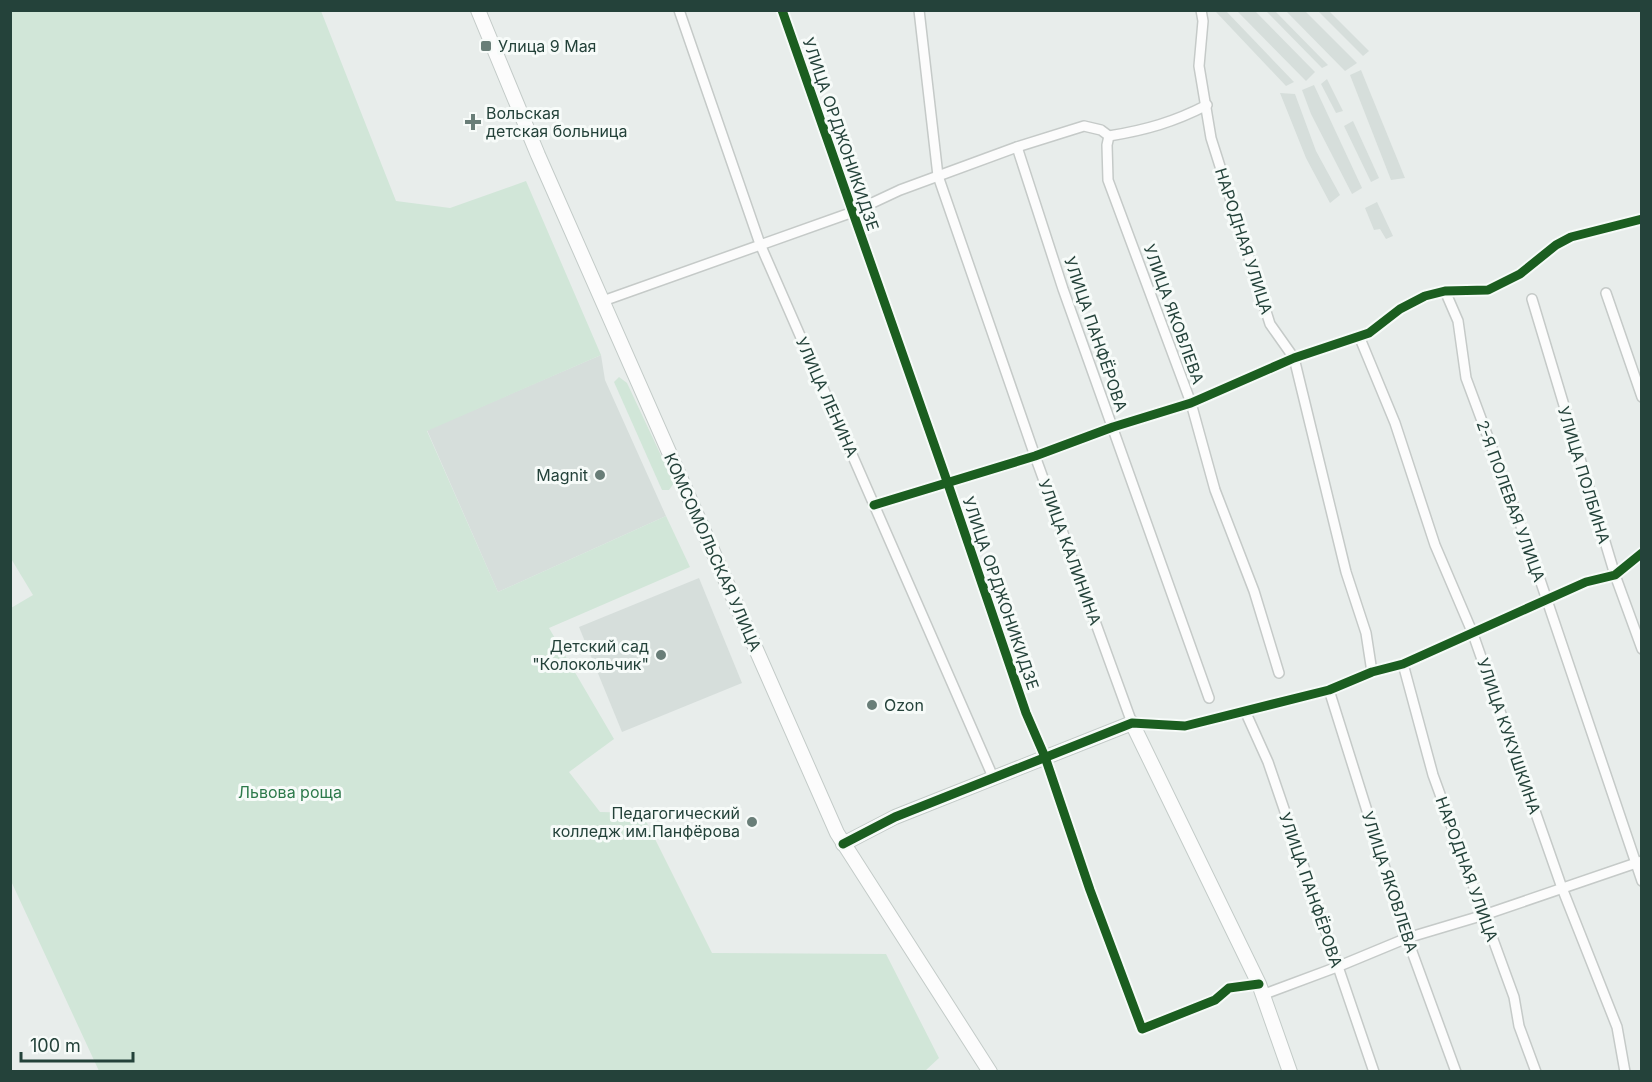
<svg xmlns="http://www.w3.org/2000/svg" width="1652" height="1082" viewBox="0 0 1652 1082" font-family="Inter,sans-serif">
<rect width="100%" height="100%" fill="#e8edeb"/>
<g fill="#d6dedb">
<path d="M 1218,10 L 1226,11 L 1294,82 L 1286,86 L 1216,12 Z"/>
<path d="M 1237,11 L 1255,11 L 1315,72 L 1306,81 Z"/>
<path d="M 1266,11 L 1275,11 L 1328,65 L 1322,68 Z"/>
<path d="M 1286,11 L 1305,11 L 1357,63 L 1345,71 Z"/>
<path d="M 1318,11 L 1329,11 L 1369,51 L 1363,56 Z"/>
<path d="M 1361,70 L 1405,178 L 1391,180 L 1350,75 Z"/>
<path d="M 1327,79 L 1343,111 L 1336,113 L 1321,84 Z"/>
<path d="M 1314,85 L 1362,188 L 1352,194 L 1311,114 L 1302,90 Z"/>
<path d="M 1280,93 L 1295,94 L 1316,151 L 1340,195 L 1330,203 L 1306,158 Z"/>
<path d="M 1353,121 L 1379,178 L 1371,182 L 1344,126 Z"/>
<path d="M 1377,202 L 1393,236 L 1386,239 L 1380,229 L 1374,230 L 1365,208 Z"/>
<path d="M 601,355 L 605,380 L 666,516 L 498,592 L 427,430 Z"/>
<path d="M 699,578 L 742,683 L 622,732 L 579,627 Z"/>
</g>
<g fill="#d1e6d8">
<path d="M 11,10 L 321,11 L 396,201 L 450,208 L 526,181 L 601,355 L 427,431 L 498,592 L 666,516 L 690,567 L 549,628 L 614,739 L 569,772 L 600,812 L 642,813 L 712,953 L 886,954 L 939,1058 L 925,1071 L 99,1071 L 11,881 L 11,608 L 33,595 L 10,557 Z"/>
<path d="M 619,377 L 627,383 L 674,483 L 669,490 L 662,490 L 614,382 Z"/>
</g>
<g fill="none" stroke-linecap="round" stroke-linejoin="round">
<g stroke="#c5cac8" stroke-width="12">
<g id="street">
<path d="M 679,10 L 760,244 L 993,777"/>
<path d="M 782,10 L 948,484 L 1026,713 L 1045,757 L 1090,890 L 1142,1029 L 1215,1000 L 1229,988 L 1259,984"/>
<path d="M 919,10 L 938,176 L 1035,456 L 1132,723 L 1185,726 L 1329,690 L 1372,672 L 1403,664 L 1586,582 L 1615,575 L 1642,553"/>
<path d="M 1201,10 L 1203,21 L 1199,66 L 1211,138 L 1270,324 L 1294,358 L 1346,572 L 1366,633 L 1372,672"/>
<path d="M 1109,136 L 1107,145 L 1108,180 L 1191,403 L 1215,490 L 1254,591 L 1279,673"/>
<path d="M 1017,147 L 1063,289 L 1209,698"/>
<path d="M 1445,291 L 1458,321 L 1466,378 L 1531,553 L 1642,881"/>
<path d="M 1606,293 L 1642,397"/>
<path d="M 1532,299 L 1615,575 L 1642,649"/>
<path d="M 603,301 L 853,212 L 900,190 L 1017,147 L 1084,126 L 1101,130 L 1109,136 C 1146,130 1174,122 1207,105"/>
<path d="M 1359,336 L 1395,423 L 1435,545 L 1473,634 L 1562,888 L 1617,1027 L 1625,1072"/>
<path d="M 874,505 L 1035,456 L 1113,427 L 1191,403 L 1294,358 L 1369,333 L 1400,309 L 1425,296 L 1445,291 L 1488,290 L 1520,274 L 1556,245 L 1571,237 L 1642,219"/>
<path d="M 1403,664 L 1433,775 L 1514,997 L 1519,1026 L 1536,1072"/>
<path d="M 1329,690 L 1407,938 L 1456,1072"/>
<path d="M 1245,711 L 1268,762 L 1374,1072"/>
<path d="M 1262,995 L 1337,967 L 1407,938 L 1484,915 L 1642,861"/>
</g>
</g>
<g stroke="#c3cbc8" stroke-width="16">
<g id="secondary">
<path d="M 478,10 L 538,155 L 837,833 L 990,1072"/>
<path d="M 843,844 L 895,817 L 1132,723 L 1259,984 L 1290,1072"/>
</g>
</g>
<use href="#street" stroke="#fcfcfc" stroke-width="9"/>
<use href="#secondary" stroke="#fcfcfc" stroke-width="14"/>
<g stroke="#f7fbf9" stroke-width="13">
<g id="cycleway">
<path d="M 782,10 L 948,484 L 1026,713 L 1045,757 L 1090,890 L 1142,1029 L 1215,1000 L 1229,988 L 1259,984"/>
<path d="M 874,505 L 1035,456 L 1113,427 L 1191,403 L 1294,358 L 1369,333 L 1400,309 L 1425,296 L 1445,291 L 1488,290 L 1520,274 L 1556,245 L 1571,237 L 1642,219"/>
<path d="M 843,844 L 895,817 L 1132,723 L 1185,726 L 1329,690 L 1372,672 L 1403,664 L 1586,582 L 1615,575 L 1642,553"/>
</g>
</g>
<use href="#cycleway" stroke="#1b5e20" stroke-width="9"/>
</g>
<g fill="#697e78" stroke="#f7fbf9" stroke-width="2">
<rect x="480" y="40" width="12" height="12" rx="3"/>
<path d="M470 113h6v6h6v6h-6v6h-6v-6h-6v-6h6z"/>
<circle cx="600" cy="475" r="6"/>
<circle cx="661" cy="655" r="6"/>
<circle cx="872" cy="705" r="6"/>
<circle cx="752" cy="822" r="6"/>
</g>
<g text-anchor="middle" stroke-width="6" stroke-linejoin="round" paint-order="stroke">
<g font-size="16" fill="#24423a" stroke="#f7fbf9" text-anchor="start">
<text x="498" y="52">Улица 9 Мая</text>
<text x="486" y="119">Вольская<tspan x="486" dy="18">детская больница</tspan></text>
<text x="588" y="481" text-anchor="end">Magnit</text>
<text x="649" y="652" text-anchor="end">Детский сад<tspan x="649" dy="18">"Колокольчик"</tspan></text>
<text x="884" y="711">Ozon</text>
<text x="740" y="819" text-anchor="end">Педагогический<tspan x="740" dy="18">колледж им.Панфёрова</tspan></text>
</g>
<g font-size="16" fill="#24423a" stroke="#f7fbf9">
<text transform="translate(841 134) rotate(71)" y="6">УЛИЦА ОРДЖОНИКИДЗЕ</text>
<text transform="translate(1244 241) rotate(72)" y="6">НАРОДНАЯ УЛИЦА</text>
<text transform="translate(1174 314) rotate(70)" y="6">УЛИЦА ЯКОВЛЕВА</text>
<text transform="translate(1096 334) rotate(71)" y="6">УЛИЦА ПАНФЁРОВА</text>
<text transform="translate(827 397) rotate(66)" y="6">УЛИЦА ЛЕНИНА</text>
<text transform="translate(1584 475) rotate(73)" y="6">УЛИЦА ПОЛБИНА</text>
<text transform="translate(1511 501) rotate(70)" y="6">2-Я ПОЛЕВАЯ УЛИЦА</text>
<text transform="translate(713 552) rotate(66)" y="6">КОМСОМОЛЬСКАЯ УЛИЦА</text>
<text transform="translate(1070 552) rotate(70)" y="6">УЛИЦА КАЛИНИНА</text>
<text transform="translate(1001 593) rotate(71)" y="6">УЛИЦА ОРДЖОНИКИДЗЕ</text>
<text transform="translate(1509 736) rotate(71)" y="6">УЛИЦА КУКУШКИНА</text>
<text transform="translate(1467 869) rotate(70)" y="6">НАРОДНАЯ УЛИЦА</text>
<text transform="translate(1390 882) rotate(72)" y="6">УЛИЦА ЯКОВЛЕВА</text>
<text transform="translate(1311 890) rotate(71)" y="6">УЛИЦА ПАНФЁРОВА</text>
</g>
<g font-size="16" fill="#2d7a4b" stroke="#f7fbf9">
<text x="290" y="798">Львова роща</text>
</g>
</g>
<rect width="1652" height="1082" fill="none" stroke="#24423a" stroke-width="24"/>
<path d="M21 1052v9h112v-9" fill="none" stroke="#24423a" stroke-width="3"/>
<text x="30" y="1052" font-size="18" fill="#24423a" stroke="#f7fbf9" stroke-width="4.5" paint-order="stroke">100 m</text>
</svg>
